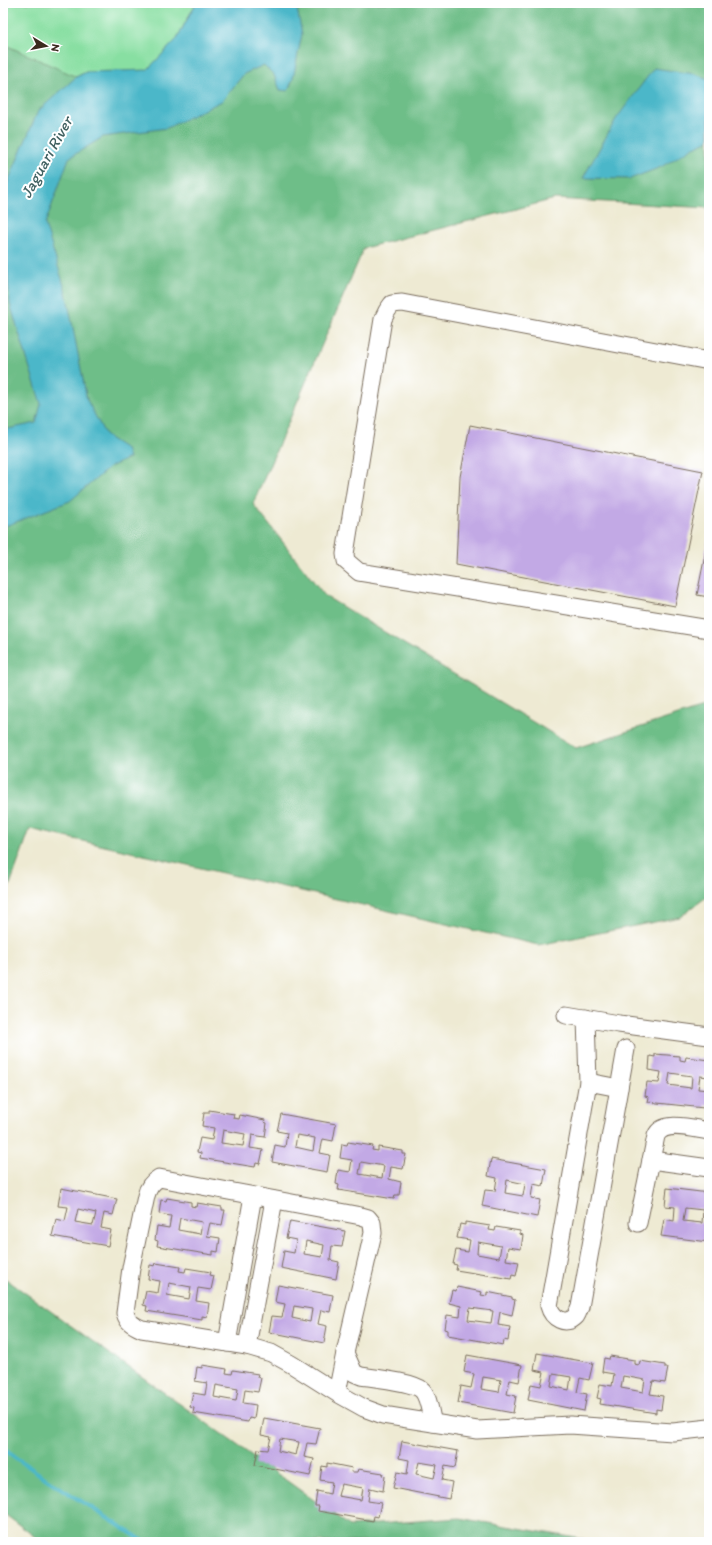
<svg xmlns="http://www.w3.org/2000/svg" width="712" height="1545" viewBox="0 0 712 1545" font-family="Itim,sans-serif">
<rect width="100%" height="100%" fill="#fff"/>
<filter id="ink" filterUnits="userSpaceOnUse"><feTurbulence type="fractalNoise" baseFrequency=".025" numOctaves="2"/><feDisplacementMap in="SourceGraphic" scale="8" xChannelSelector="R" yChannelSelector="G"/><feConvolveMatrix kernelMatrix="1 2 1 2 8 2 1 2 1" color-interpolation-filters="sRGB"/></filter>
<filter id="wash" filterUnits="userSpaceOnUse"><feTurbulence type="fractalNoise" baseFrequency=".012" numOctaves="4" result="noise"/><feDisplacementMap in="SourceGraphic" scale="16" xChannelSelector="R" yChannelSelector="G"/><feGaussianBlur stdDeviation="0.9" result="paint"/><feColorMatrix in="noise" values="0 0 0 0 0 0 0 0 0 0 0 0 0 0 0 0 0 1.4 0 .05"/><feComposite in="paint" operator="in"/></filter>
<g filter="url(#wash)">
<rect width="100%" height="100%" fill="#eeead3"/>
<path fill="#88dfa2" stroke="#628460" d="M 3,3 L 196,3 L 176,40 L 147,71 L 86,72 L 76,77 L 3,44 Z"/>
<g fill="#6ebe88" stroke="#547453">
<path d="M 240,3 L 709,3 L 709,208 L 555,199 L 364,248 L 253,504 L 325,596 L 576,748 L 709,705 L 709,895 L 680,917 L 538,945 L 30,829 L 3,904 L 3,44 L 88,82 L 145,87 Z"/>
<path d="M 3,1277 L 350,1526 L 459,1518 L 600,1542 L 42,1542 L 3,1513 Z"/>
</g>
<g fill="#4cb7c9" stroke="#447074">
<path d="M 196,3 L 296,3 L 302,34 L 293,79 L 288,91 L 280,90 L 274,75 L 264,65 L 244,74 L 222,101 L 167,128 L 103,137 L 69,158 L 45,224 L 66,292 L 87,400 L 106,436 L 126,449 L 129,458 L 110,467 L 70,501 L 3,527 L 3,430 L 36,423 L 41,404 L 10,304 L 3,212 L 3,193 L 38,111 L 76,77 L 86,72 L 147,70 L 176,40 Z"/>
<path d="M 654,68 L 695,74 L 709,79 L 709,140 L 694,147 L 661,167 L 630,179 L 583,178 L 616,119 Z"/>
</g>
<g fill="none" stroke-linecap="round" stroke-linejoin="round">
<path stroke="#4cb7c9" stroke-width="4" d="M 3,1449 L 48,1480 L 145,1542"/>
</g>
<g id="blocks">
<g fill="#c2a9e5" fill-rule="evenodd">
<path d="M 470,425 L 703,471 L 675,606 L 456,564 L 460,477 Z"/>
<path d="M 708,540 L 709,540 L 709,597 L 697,595 Z"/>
<path d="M 655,1054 L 680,1056 L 680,1060 L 685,1061 L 686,1057 L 709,1060 L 709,1077 L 700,1076 L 698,1089 L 709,1090 L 709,1105 L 705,1104 L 704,1108 L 648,1102 L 649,1097 L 645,1096 L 647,1082 L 659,1083 L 661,1072 L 649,1070 L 650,1056 L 655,1057 ZM 670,1073 L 692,1076 L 691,1088 L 668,1085 Z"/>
<path d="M 209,1110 L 234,1114 L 233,1118 L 239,1119 L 240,1115 L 265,1120 L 264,1122 L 267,1123 L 265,1137 L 252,1135 L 250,1148 L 263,1150 L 260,1164 L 256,1163 L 255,1167 L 200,1158 L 201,1153 L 197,1152 L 200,1138 L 212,1140 L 214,1128 L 202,1126 L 204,1113 L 209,1113 ZM 223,1130 L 245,1134 L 243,1146 L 221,1143 Z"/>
<path d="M 281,1114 L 336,1124 L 333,1141 L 323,1139 L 320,1153 L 330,1155 L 327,1172 L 272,1162 L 275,1145 L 285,1147 L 287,1133 L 277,1131 ZM 297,1135 L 315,1138 L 313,1151 L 295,1147 Z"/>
<path d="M 348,1142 L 373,1146 L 372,1150 L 378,1151 L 378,1147 L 403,1151 L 403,1154 L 406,1154 L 403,1169 L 391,1167 L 389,1179 L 401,1182 L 399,1195 L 395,1195 L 394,1199 L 338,1190 L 339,1185 L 336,1184 L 338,1170 L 350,1172 L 352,1160 L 340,1158 L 342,1144 L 347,1145 ZM 361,1162 L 384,1166 L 382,1178 L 359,1174 Z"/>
<path d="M 491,1159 L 546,1169 L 543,1186 L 533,1184 L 531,1198 L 540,1200 L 537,1217 L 482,1206 L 485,1190 L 495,1191 L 497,1178 L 488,1176 ZM 507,1180 L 525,1184 L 523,1196 L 505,1193 Z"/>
<path d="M 61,1188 L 117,1199 L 113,1215 L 104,1213 L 101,1228 L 111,1230 L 108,1246 L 52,1236 L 56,1219 L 65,1221 L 68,1207 L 58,1206 ZM 78,1209 L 96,1213 L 93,1225 L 75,1222 Z"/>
<path d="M 667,1188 L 709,1193 L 709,1242 L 661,1236 L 664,1219 L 674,1221 L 675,1207 L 665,1206 ZM 685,1208 L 703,1210 L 702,1223 L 683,1221 Z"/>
<path d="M 167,1198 L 191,1202 L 191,1206 L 196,1207 L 197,1203 L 222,1207 L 222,1210 L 225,1210 L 222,1225 L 210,1223 L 207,1236 L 220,1238 L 218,1252 L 213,1251 L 213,1255 L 157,1246 L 158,1241 L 155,1240 L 157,1226 L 169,1228 L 171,1216 L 159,1214 L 161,1200 L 166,1201 ZM 180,1218 L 202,1222 L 200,1234 L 178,1230 Z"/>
<path d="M 290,1221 L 345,1231 L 342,1247 L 332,1246 L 330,1260 L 339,1262 L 336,1279 L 281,1268 L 284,1251 L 294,1253 L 296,1240 L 286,1238 ZM 306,1241 L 324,1245 L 322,1257 L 304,1254 Z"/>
<path d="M 465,1222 L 490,1226 L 489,1230 L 495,1231 L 496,1227 L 520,1231 L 520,1234 L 523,1235 L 521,1249 L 508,1247 L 506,1260 L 519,1262 L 516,1276 L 512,1275 L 511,1279 L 456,1270 L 457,1265 L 453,1264 L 456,1250 L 468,1252 L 470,1240 L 457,1238 L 460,1224 L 465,1225 ZM 478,1242 L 501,1246 L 499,1258 L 477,1254 Z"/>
<path d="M 156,1263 L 180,1267 L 179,1271 L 185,1272 L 186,1268 L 211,1272 L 210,1275 L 214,1276 L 211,1290 L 198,1288 L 196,1301 L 209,1303 L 207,1317 L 202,1316 L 202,1320 L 146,1311 L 147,1306 L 143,1305 L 146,1291 L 158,1293 L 160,1281 L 148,1279 L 150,1265 L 155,1266 ZM 169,1283 L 191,1287 L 189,1299 L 167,1295 Z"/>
<path d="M 278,1285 L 333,1295 L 330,1312 L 321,1310 L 318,1324 L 327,1326 L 324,1343 L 269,1332 L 272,1316 L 282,1317 L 285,1304 L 275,1302 ZM 294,1306 L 312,1309 L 310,1322 L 292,1318 Z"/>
<path d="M 457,1287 L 482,1292 L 481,1295 L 487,1296 L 487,1292 L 512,1297 L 512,1299 L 515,1300 L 512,1315 L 500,1312 L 498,1325 L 510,1327 L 508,1341 L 504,1340 L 503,1345 L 448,1335 L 448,1330 L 445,1329 L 447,1315 L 460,1317 L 461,1306 L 449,1303 L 452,1290 L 456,1291 ZM 470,1308 L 493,1311 L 491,1323 L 468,1320 Z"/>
<path d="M 537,1353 L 593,1363 L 589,1380 L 580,1378 L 577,1392 L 587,1394 L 584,1411 L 528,1400 L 531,1384 L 541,1386 L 544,1372 L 534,1370 ZM 553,1374 L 571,1377 L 569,1390 L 551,1386 Z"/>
<path d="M 467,1355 L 522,1365 L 519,1382 L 510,1380 L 507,1394 L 516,1396 L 513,1413 L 458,1403 L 461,1386 L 471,1388 L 474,1374 L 464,1372 ZM 483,1377 L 501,1380 L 499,1392 L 481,1389 Z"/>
<path d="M 610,1356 L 634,1360 L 634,1364 L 639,1365 L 640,1361 L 665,1365 L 665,1368 L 668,1368 L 665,1383 L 653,1381 L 650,1394 L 663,1396 L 661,1410 L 656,1409 L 656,1413 L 600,1404 L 601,1399 L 597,1398 L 600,1384 L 612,1386 L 614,1374 L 602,1372 L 604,1358 L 609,1359 ZM 623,1376 L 645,1380 L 643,1392 L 621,1388 Z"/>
<path d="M 202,1365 L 227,1369 L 226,1373 L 232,1374 L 233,1370 L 258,1374 L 257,1377 L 261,1378 L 258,1392 L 245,1390 L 243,1403 L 256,1405 L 254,1419 L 249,1418 L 248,1422 L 193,1413 L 194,1408 L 190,1407 L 193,1393 L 205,1395 L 207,1383 L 195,1381 L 197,1367 L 202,1368 ZM 216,1385 L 238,1389 L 236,1401 L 214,1397 Z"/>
<path d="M 264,1418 L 320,1428 L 316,1444 L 307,1443 L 304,1457 L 314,1459 L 310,1476 L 255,1465 L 258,1449 L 268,1450 L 271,1437 L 261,1435 ZM 280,1439 L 299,1442 L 296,1455 L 278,1451 Z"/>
<path d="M 402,1441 L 458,1451 L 455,1468 L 445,1466 L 442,1480 L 452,1482 L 449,1499 L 393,1488 L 397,1472 L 407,1474 L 409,1460 L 399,1458 ZM 419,1462 L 437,1465 L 434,1478 L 416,1474 Z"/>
<path d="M 327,1463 L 352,1468 L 351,1472 L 357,1472 L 358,1469 L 383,1473 L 382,1475 L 385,1476 L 383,1491 L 370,1488 L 368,1501 L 381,1503 L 378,1517 L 374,1516 L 373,1521 L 318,1511 L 319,1506 L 315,1506 L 317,1491 L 330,1494 L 332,1482 L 320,1480 L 322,1466 L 327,1467 ZM 341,1484 L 363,1488 L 361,1500 L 338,1496 Z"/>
</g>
</g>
</g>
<g filter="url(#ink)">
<use href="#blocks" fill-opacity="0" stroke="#7a6d5d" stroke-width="1"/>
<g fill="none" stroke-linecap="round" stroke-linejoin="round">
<g stroke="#7a6d5d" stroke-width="19">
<g id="minor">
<path d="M 709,361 L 402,303 L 392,304 L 387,311 L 383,319 L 345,554 L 346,561 L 359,572 L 709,629"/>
<path d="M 566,1015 L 619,1024 L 709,1036"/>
<path d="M 586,1018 L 588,1082 L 549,1306 C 552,1318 566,1327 576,1316 C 578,1313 579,1309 580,1307 L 626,1049"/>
<path d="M 588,1082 L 619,1088"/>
<path d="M 651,1160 L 709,1168"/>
<path d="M 638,1223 L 656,1136 C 663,1119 694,1129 709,1131"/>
<path d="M 227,1343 L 253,1196"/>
<path d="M 247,1346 L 274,1200"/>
<path d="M 345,1353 L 354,1373 L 361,1376 C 374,1378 413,1382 422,1390 C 429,1397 430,1413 433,1423"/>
<path d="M 337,1393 L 345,1353 L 373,1233 L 372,1223 L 368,1218 L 361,1216 L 159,1178 C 152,1182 148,1187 146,1196 L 131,1268 L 125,1313 C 128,1323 133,1325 142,1329 L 247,1346 L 271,1353 L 291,1364 L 337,1393 L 364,1408 L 383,1415 L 477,1430 L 570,1425 L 673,1432 L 709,1428"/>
</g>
</g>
<use href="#minor" stroke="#fff" stroke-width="17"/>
</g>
</g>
<g text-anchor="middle" stroke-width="4" stroke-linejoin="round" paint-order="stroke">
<g font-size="16" font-style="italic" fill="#426262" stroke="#fff">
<text transform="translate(46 157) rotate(-61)" y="6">Jaguari River</text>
</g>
</g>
<rect width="712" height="1545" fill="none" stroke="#fff" stroke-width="16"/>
<g transform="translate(46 46) rotate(100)" stroke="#ffffff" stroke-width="3" paint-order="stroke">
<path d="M0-3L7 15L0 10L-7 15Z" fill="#3b2a1e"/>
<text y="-6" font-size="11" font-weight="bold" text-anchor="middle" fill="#3b2a1e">N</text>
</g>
</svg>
